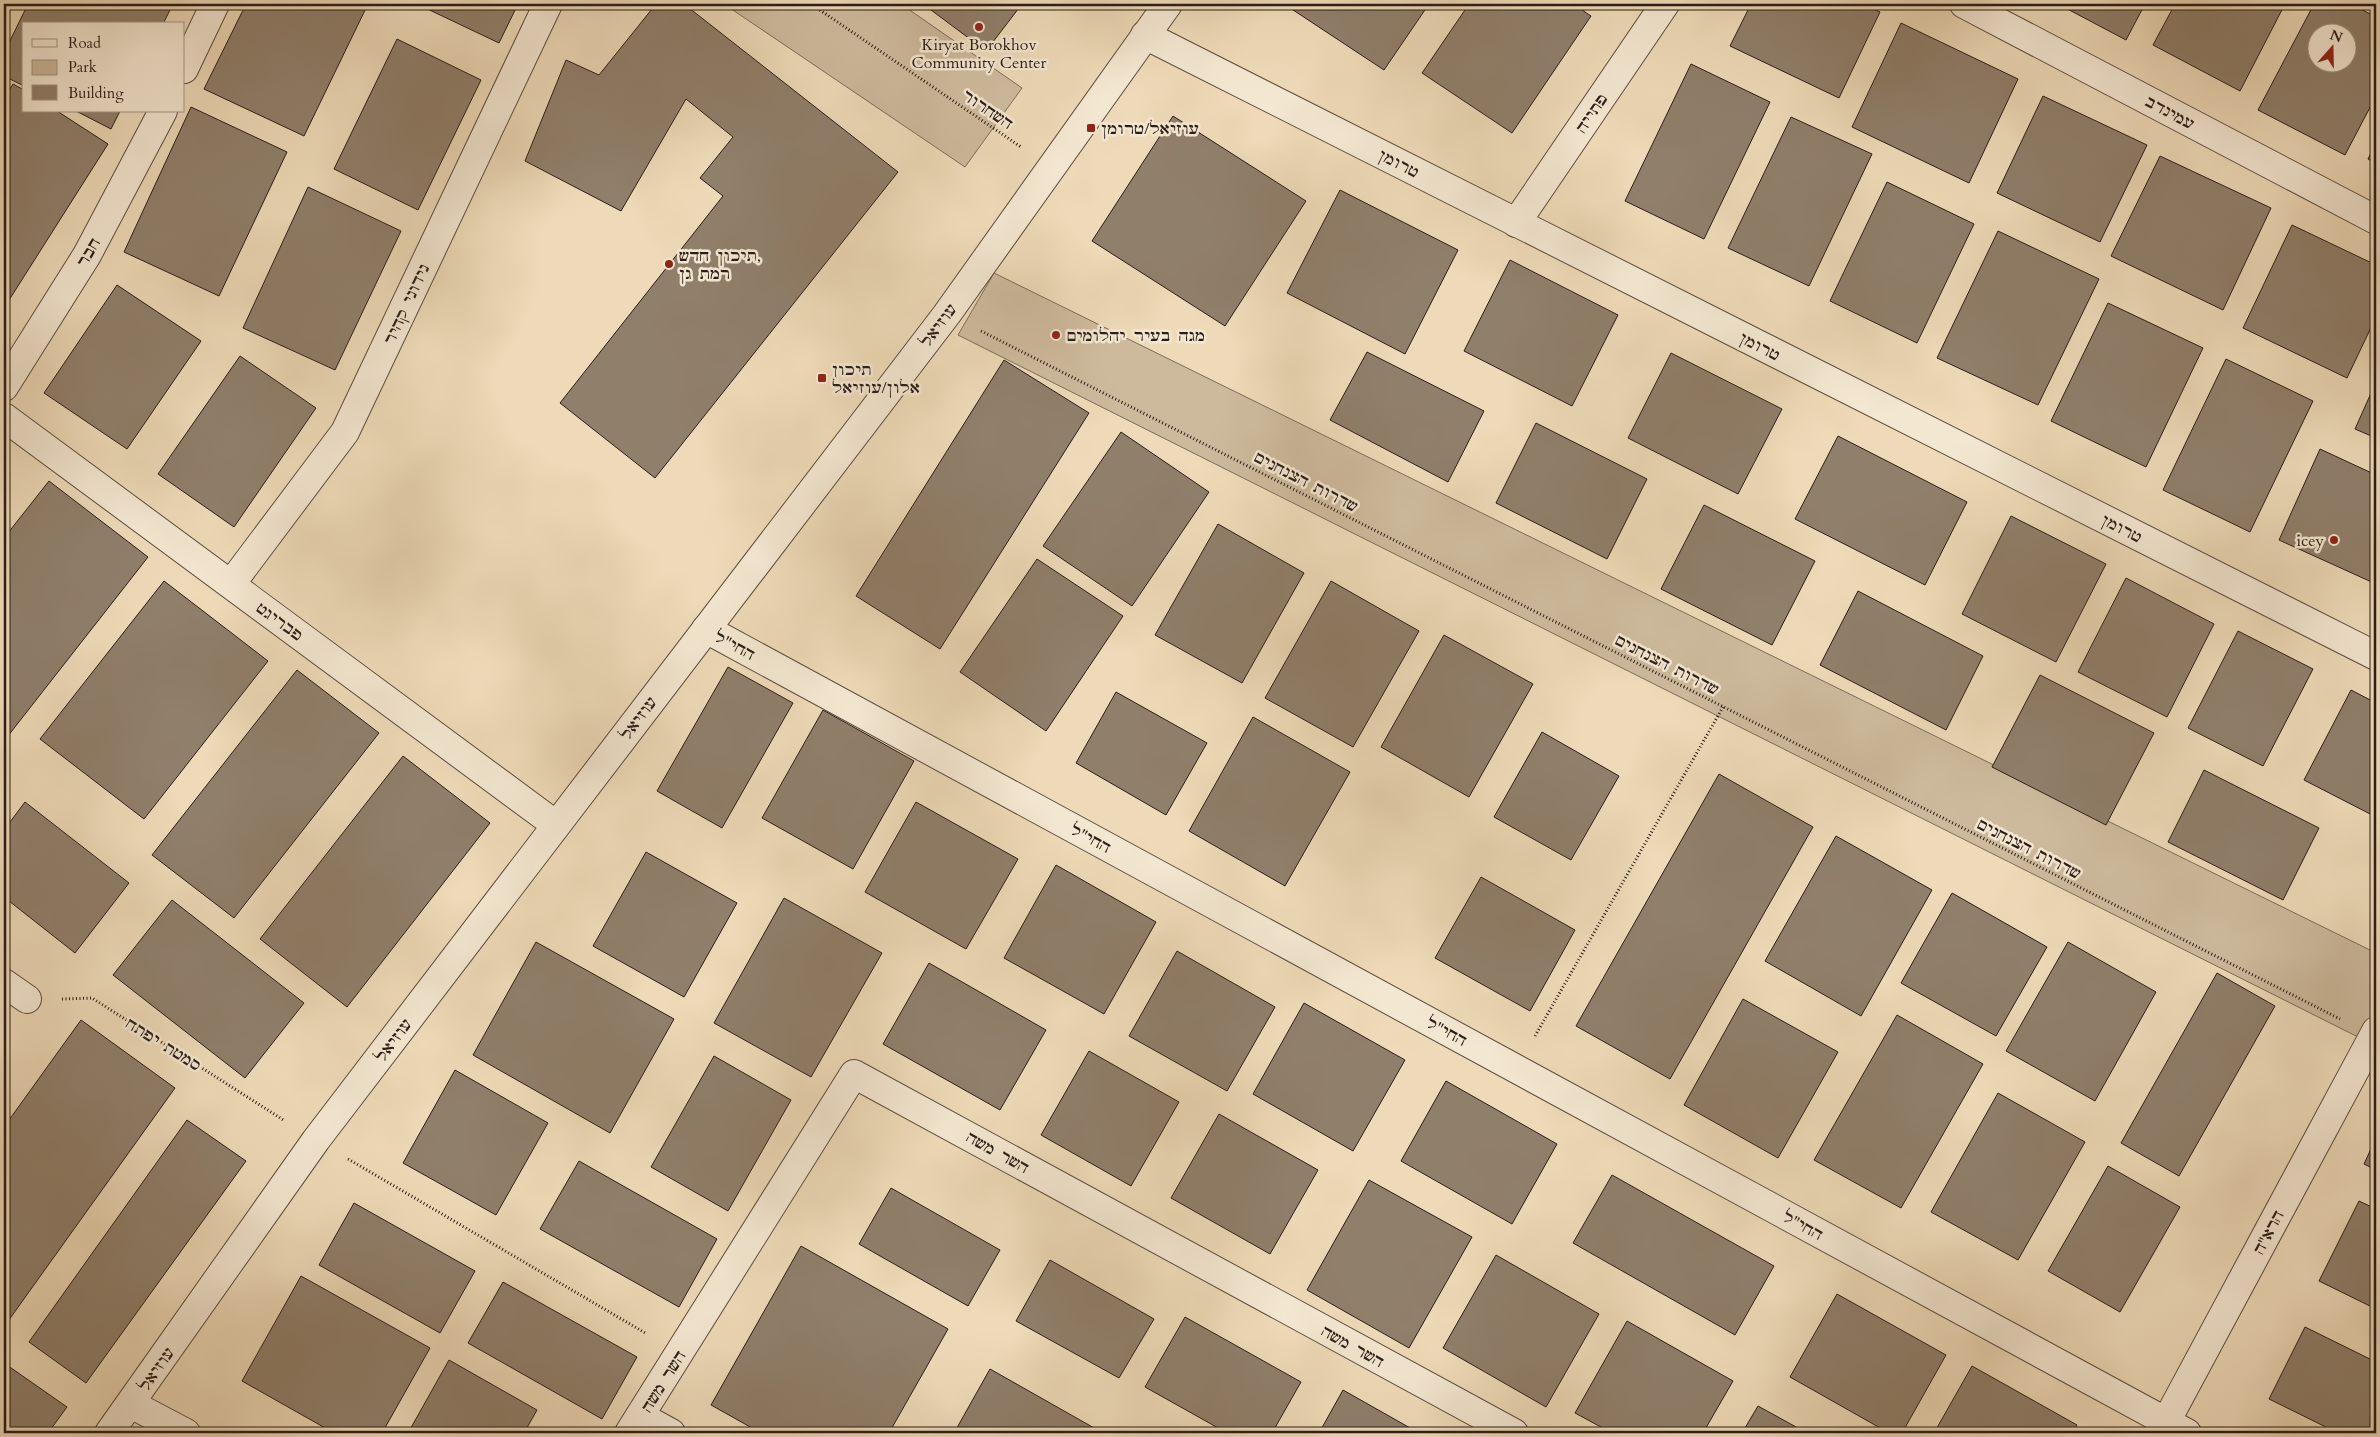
<svg xmlns="http://www.w3.org/2000/svg" width="2380" height="1437" viewBox="0 0 2380 1437" font-family="Cardo,'Frank Ruhl Libre',serif">
<rect width="100%" height="100%" fill="#eedab8"/>
<filter id="stains"><feTurbulence type="fractalNoise" baseFrequency=".004" numOctaves="4"/><feColorMatrix values="0 0 0 0 .2 0 0 0 0 .09 0 0 0 0 .02 0 0 0 .5 -.17"/></filter>
<radialGradient id="worn" r=".72"><stop offset=".6" stop-color="#630" stop-opacity="0"/><stop offset="1" stop-color="#630" stop-opacity=".3"/></radialGradient>
<g fill="#cdba9d" stroke="#7c6c5a">
<path d="M 724,4 L 901,4 L 1022,88 L 965,167 Z"/>
<path d="M 994,273 L 2376,953 L 2376,1046 L 958,335 Z"/>
</g>
<g fill="#907f6b" stroke="#2b1d17" fill-rule="evenodd">
<path d="M 28,4 L 173,4 L 163,24 L 24,24 L 24,86 L 4,76 L 4,53 Z"/>
<path d="M 246,4 L 368,4 L 304,136 L 204,89 Z"/>
<path d="M 417,4 L 518,4 L 499,43 Z"/>
<path d="M 656,4 L 684,4 L 898,172 L 655,478 L 560,403 L 723,196 L 700,178 L 733,137 L 686,99 L 621,211 L 525,161 L 566,60 L 599,75 Z"/>
<path d="M 923,4 L 1022,4 L 986,51 Z"/>
<path d="M 1284,4 L 1429,4 L 1384,70 Z"/>
<path d="M 1469,4 L 1573,4 L 1591,16 L 1512,133 L 1422,73 Z"/>
<path d="M 1751,4 L 1863,4 L 1880,12 L 1839,98 L 1730,46 Z"/>
<path d="M 2058,4 L 2145,4 L 2126,40 Z"/>
<path d="M 2175,4 L 2285,4 L 2240,91 L 2153,45 Z"/>
<path d="M 2314,4 L 2351,4 L 2376,17 L 2376,96 L 2345,155 L 2258,110 ZM 2318,32 L 2348,32 L 2348,62 L 2318,62 Z"/>
<path d="M 1901,23 L 2018,79 L 1969,183 L 1852,127 Z"/>
<path d="M 397,39 L 481,80 L 418,210 L 334,169 Z"/>
<path d="M 1691,64 L 1770,102 L 1704,239 L 1625,201 Z"/>
<path d="M 13,84 L 24,90 L 24,111 L 57,111 L 108,144 L 4,308 L 4,98 Z"/>
<path d="M 2043,96 L 2147,145 L 2100,242 L 1997,193 Z"/>
<path d="M 191,107 L 287,152 L 219,296 L 124,252 Z"/>
<path d="M 76,111 L 120,111 L 111,129 Z"/>
<path d="M 1173,116 L 1306,201 L 1225,326 L 1092,241 Z"/>
<path d="M 1791,117 L 1872,154 L 1809,286 L 1728,248 Z"/>
<path d="M 2376,143 L 2376,164 L 2368,159 Z"/>
<path d="M 2160,156 L 2271,208 L 2223,310 L 2111,256 Z"/>
<path d="M 1887,182 L 1974,224 L 1917,343 L 1830,301 Z"/>
<path d="M 308,187 L 401,231 L 335,370 L 243,328 Z"/>
<path d="M 1340,190 L 1458,250 L 1405,354 L 1287,293 Z"/>
<path d="M 2292,225 L 2376,265 L 2376,317 L 2347,378 L 2243,328 Z"/>
<path d="M 1998,231 L 2099,279 L 2038,405 L 1937,358 Z"/>
<path d="M 1510,260 L 1618,315 L 1572,406 L 1464,351 Z"/>
<path d="M 117,285 L 201,341 L 127,449 L 44,393 Z"/>
<path d="M 2108,303 L 2203,348 L 2146,467 L 2051,421 Z"/>
<path d="M 1367,352 L 1484,411 L 1448,482 L 1330,420 Z"/>
<path d="M 1671,353 L 1782,409 L 1738,494 L 1628,438 Z"/>
<path d="M 240,356 L 316,408 L 234,527 L 158,474 Z"/>
<path d="M 2226,359 L 2313,401 L 2250,532 L 2163,490 Z"/>
<path d="M 1004,360 L 1089,413 L 940,649 L 856,596 Z"/>
<path d="M 2376,382 L 2376,438 L 2355,429 Z"/>
<path d="M 1536,423 L 1647,479 L 1607,559 L 1496,503 Z"/>
<path d="M 1121,432 L 1209,492 L 1132,606 L 1043,546 Z"/>
<path d="M 1838,436 L 1967,502 L 1925,585 L 1795,519 Z"/>
<path d="M 2320,449 L 2376,475 L 2376,584 L 2279,540 Z"/>
<path d="M 4,467 L 10,472 L 4,480 Z"/>
<path d="M 49,481 L 148,557 L 4,741 L 4,538 Z"/>
<path d="M 1704,505 L 1815,561 L 1772,645 L 1661,589 Z"/>
<path d="M 2011,516 L 2106,564 L 2056,662 L 1962,614 Z"/>
<path d="M 1218,524 L 1304,573 L 1242,683 L 1155,635 Z"/>
<path d="M 1037,559 L 1123,616 L 1046,731 L 960,672 Z"/>
<path d="M 2126,578 L 2214,624 L 2167,717 L 2078,672 Z"/>
<path d="M 164,581 L 268,661 L 144,819 L 40,739 Z"/>
<path d="M 1331,581 L 1419,631 L 1353,747 L 1265,698 Z"/>
<path d="M 1858,591 L 1983,656 L 1946,730 L 1820,665 Z"/>
<path d="M 2238,631 L 2313,669 L 2263,766 L 2188,728 Z"/>
<path d="M 1444,635 L 1533,684 L 1469,797 L 1381,747 Z"/>
<path d="M 728,667 L 793,703 L 722,828 L 657,791 Z"/>
<path d="M 297,670 L 379,733 L 234,918 L 152,855 Z"/>
<path d="M 2040,675 L 2154,733 L 2106,825 L 1992,767 Z"/>
<path d="M 2351,690 L 2376,703 L 2376,817 L 2304,780 Z"/>
<path d="M 1116,692 L 1207,743 L 1166,815 L 1076,763 Z"/>
<path d="M 823,710 L 914,761 L 853,869 L 762,818 Z"/>
<path d="M 1253,717 L 1350,772 L 1285,886 L 1189,831 Z"/>
<path d="M 1542,732 L 1619,776 L 1571,860 L 1494,817 Z"/>
<path d="M 403,756 L 490,823 L 347,1007 L 260,939 Z"/>
<path d="M 2204,770 L 2319,828 L 2283,900 L 2168,842 Z"/>
<path d="M 1719,774 L 1813,827 L 1670,1079 L 1576,1026 Z"/>
<path d="M 25,802 L 129,883 L 75,953 L 4,897 L 4,830 Z"/>
<path d="M 916,802 L 1018,859 L 966,949 L 865,892 Z"/>
<path d="M 1836,836 L 1932,890 L 1861,1016 L 1765,961 Z"/>
<path d="M 646,852 L 737,903 L 684,997 L 593,946 Z"/>
<path d="M 1056,865 L 1156,922 L 1104,1014 L 1004,958 Z"/>
<path d="M 1481,877 L 1575,930 L 1530,1011 L 1435,958 Z"/>
<path d="M 1952,893 L 2047,947 L 1996,1036 L 1901,983 Z"/>
<path d="M 784,898 L 882,953 L 811,1077 L 714,1023 Z"/>
<path d="M 172,900 L 304,1003 L 245,1078 L 113,975 Z"/>
<path d="M 536,942 L 674,1019 L 610,1133 L 473,1055 Z"/>
<path d="M 2068,942 L 2156,992 L 2095,1101 L 2006,1051 Z"/>
<path d="M 1177,951 L 1275,1007 L 1227,1091 L 1129,1036 Z"/>
<path d="M 929,963 L 1046,1030 L 1000,1110 L 883,1044 Z"/>
<path d="M 2217,973 L 2275,1006 L 2179,1176 L 2121,1143 Z"/>
<path d="M 1743,999 L 1838,1052 L 1778,1158 L 1684,1105 Z"/>
<path d="M 1304,1003 L 1405,1060 L 1353,1151 L 1253,1094 Z"/>
<path d="M 1897,1015 L 1983,1064 L 1901,1208 L 1814,1160 Z"/>
<path d="M 81,1020 L 175,1088 L 6,1324 L 4,1322 L 4,1127 Z"/>
<path d="M 1089,1051 L 1179,1102 L 1131,1186 L 1041,1135 Z"/>
<path d="M 714,1056 L 791,1100 L 728,1211 L 651,1167 Z"/>
<path d="M 455,1070 L 548,1123 L 496,1215 L 403,1163 Z"/>
<path d="M 1446,1081 L 1557,1144 L 1512,1224 L 1401,1161 Z"/>
<path d="M 1998,1093 L 2085,1142 L 2018,1260 L 1931,1212 Z"/>
<path d="M 1219,1114 L 1318,1170 L 1270,1254 L 1171,1198 Z"/>
<path d="M 187,1120 L 246,1161 L 86,1383 L 29,1342 Z"/>
<path d="M 2376,1138 L 2376,1170 L 2364,1164 Z"/>
<path d="M 579,1161 L 717,1239 L 679,1307 L 540,1229 Z"/>
<path d="M 2108,1166 L 2180,1207 L 2120,1312 L 2048,1271 Z"/>
<path d="M 1612,1175 L 1774,1266 L 1735,1335 L 1573,1243 Z"/>
<path d="M 1369,1180 L 1472,1237 L 1409,1348 L 1307,1290 Z"/>
<path d="M 891,1188 L 1000,1250 L 968,1306 L 859,1244 Z"/>
<path d="M 2359,1201 L 2376,1209 L 2376,1309 L 2319,1281 Z"/>
<path d="M 354,1203 L 475,1271 L 440,1333 L 319,1265 Z"/>
<path d="M 801,1246 L 948,1329 L 889,1433 L 761,1433 L 711,1405 Z"/>
<path d="M 1496,1255 L 1599,1314 L 1546,1407 L 1443,1348 Z"/>
<path d="M 1050,1260 L 1154,1319 L 1119,1378 L 1016,1321 Z"/>
<path d="M 301,1276 L 430,1348 L 382,1433 L 334,1433 L 242,1381 Z"/>
<path d="M 503,1282 L 637,1357 L 602,1419 L 468,1343 Z"/>
<path d="M 1837,1294 L 1946,1355 L 1902,1433 L 1889,1433 L 1790,1377 Z"/>
<path d="M 1185,1317 L 1301,1382 L 1272,1433 L 1227,1433 L 1145,1387 Z"/>
<path d="M 1627,1321 L 1733,1381 L 1703,1433 L 1612,1433 L 1575,1413 Z"/>
<path d="M 2305,1327 L 2376,1362 L 2376,1433 L 2338,1433 L 2269,1399 Z"/>
<path d="M 449,1360 L 537,1410 L 524,1433 L 408,1433 Z"/>
<path d="M 4,1363 L 67,1407 L 48,1433 L 4,1433 Z"/>
<path d="M 1972,1366 L 2077,1425 L 2072,1433 L 1934,1433 Z"/>
<path d="M 990,1369 L 1103,1433 L 954,1433 Z"/>
<path d="M 1343,1390 L 1419,1433 L 1319,1433 Z"/>
<path d="M 1758,1406 L 1807,1433 L 1742,1433 Z"/>
</g>
<g fill="none" stroke-linecap="round" stroke-linejoin="round">
<g stroke="#5c4c3f" stroke-width="30">
<g id="minor">
<path d="M 1964,4 L 2376,220"/>
<path d="M 1145,35 L 2376,656"/>
<path d="M 184,69 L 215,4"/>
<path d="M 1516,223 L 1665,4"/>
<path d="M 4,387 L 87,255 L 163,111"/>
<path d="M 4,417 L 556,825"/>
<path d="M 231,584 L 345,432 L 548,4"/>
<path d="M 706,629 L 2187,1433"/>
<path d="M 4,983 L 27,999"/>
<path d="M 131,1404 L 186,1433"/>
<path d="M 640,1416 L 671,1433"/>
<path d="M 109,1433 L 316,1140 L 947,314 L 1168,4"/>
<path d="M 629,1433 L 854,1074 L 1514,1433"/>
</g>
</g>
<g stroke="#5c4c3f" stroke-width="30">
<path id="tertiary" d="M 2160,1433 L 2376,1031"/>
</g>
<g stroke="#2b1d17" stroke-width="3" stroke-dasharray="1 2.5" stroke-linecap="butt">
<path d="M 811,4 L 1021,147"/>
<path d="M 981,331 L 2340,1019"/>
<path d="M 62,999 L 92,998 L 285,1121"/>
<path d="M 1535,1036 L 1723,707"/>
<path d="M 348,1159 L 647,1334"/>
</g>
<use href="#minor" stroke="#f4e7d1" stroke-width="28"/>
<use href="#tertiary" stroke="#f4e7d1" stroke-width="28"/>
</g>
<g fill="#8f2418" stroke="#f4e7d1" stroke-width="2">
<circle cx="979" cy="27" r="5"/>
<rect x="1086" y="123" width="10" height="10" rx="2.5"/>
<circle cx="669" cy="264" r="5"/>
<circle cx="1056" cy="335" r="5"/>
<rect x="817" y="373" width="10" height="10" rx="2.5"/>
<circle cx="2334" cy="540" r="5"/>
</g>
<g text-anchor="middle" stroke-width="5" stroke-linejoin="round" paint-order="stroke">
<g font-size="16" fill="#2b1d17" stroke="#f4e7d1" text-anchor="start">
<text x="979" y="50" text-anchor="middle">Kiryat Borokhov<tspan x="979" dy="18">Community Center</tspan></text>
<text x="1101" y="134">עוזיאל/טרומן</text>
<text x="679" y="261">תיכון חדש,<tspan x="679" dy="18">רמת גן</tspan></text>
<text x="1066" y="341">מגה בעיר יהלומים</text>
<text x="832" y="375">תיכון<tspan x="832" dy="18">אלון/עוזיאל</tspan></text>
<text x="2324" y="546" text-anchor="end">icey</text>
</g>
<g font-size="16" fill="#2b1d17" stroke="#f4e7d1">
<text transform="translate(988 109) rotate(34)" y="6">השחרור</text>
<text transform="translate(2170 112) rotate(28)" y="6">עמינדב</text>
<text transform="translate(1591 113) rotate(-56)" y="6">פתייה</text>
<text transform="translate(1399 163) rotate(27)" y="6">טרומן</text>
<text transform="translate(88 252) rotate(-60)" y="6">חבר</text>
<text transform="translate(406 304) rotate(-65)" y="6">נידוני קהיר</text>
<text transform="translate(938 325) rotate(-53)" y="6">עוזיאל</text>
<text transform="translate(1760 346) rotate(27)" y="6">טרומן</text>
<text transform="translate(1306 481) rotate(27)" y="6">שדרות הצנחנים</text>
<text transform="translate(2122 528) rotate(27)" y="6">טרומן</text>
<text transform="translate(280 621) rotate(36)" y="6">פבריגט</text>
<text transform="translate(735 645) rotate(28)" y="6">החי"ל</text>
<text transform="translate(1667 664) rotate(27)" y="6">שדרות הצנחנים</text>
<text transform="translate(638 718) rotate(-53)" y="6">עוזיאל</text>
<text transform="translate(1091 838) rotate(28)" y="6">החי"ל</text>
<text transform="translate(2029 848) rotate(27)" y="6">שדרות הצנחנים</text>
<text transform="translate(1447 1031) rotate(28)" y="6">החי"ל</text>
<text transform="translate(393 1040) rotate(-53)" y="6">עוזיאל</text>
<text transform="translate(164 1044) rotate(32)" y="6">סמטת יפתח</text>
<text transform="translate(998 1152) rotate(29)" y="6">השר משה</text>
<text transform="translate(1803 1225) rotate(29)" y="6">החי"ל</text>
<text transform="translate(2268 1232) rotate(-62)" y="6">הרא"ה</text>
<text transform="translate(1353 1346) rotate(29)" y="6">השר משה</text>
<text transform="translate(156 1369) rotate(-55)" y="6">עוזיאל</text>
<text transform="translate(663 1381) rotate(-58)" y="6">השר משה</text>
</g>
</g>
<rect width="2380" height="1437" fill="none" stroke="#eedab8" stroke-width="20"/>
<rect x="5" y="5" width="2370" height="1427" fill="none" stroke="#2b1d17" stroke-width="2.5"/>
<rect x="10" y="10" width="2360" height="1417" fill="none" stroke="#2b1d17"/>
<rect x="22" y="22" width="162" height="90" fill="#f4e7d1" stroke="#a49687"/>
<rect x="32" y="39" width="25" height="8" fill="#f4e7d1" stroke="#a49687"/>
<text x="68" y="48" font-size="15" fill="#2b1d17">Road</text>
<rect x="32" y="60" width="25" height="15" fill="#cdba9d" stroke="#a49687"/>
<text x="68" y="72" font-size="15" fill="#2b1d17">Park</text>
<rect x="32" y="85" width="25" height="15" fill="#907f6b" stroke="#a49687"/>
<text x="68" y="98" font-size="15" fill="#2b1d17">Building</text>
<g transform="translate(2332 48) rotate(20)"><circle r="24" fill="#f4e7d1" stroke="#a49687"/>
<path d="M0-4L9 19L0 12L-9 19Z" fill="#8f2418"/>
<text y="-8" font-size="14" font-weight="bold" text-anchor="middle" fill="#2b1d17">N</text>
</g>
<rect width="100%" height="100%" filter="url(#stains)"/>
<rect width="100%" height="100%" fill="url(#worn)"/>
</svg>
